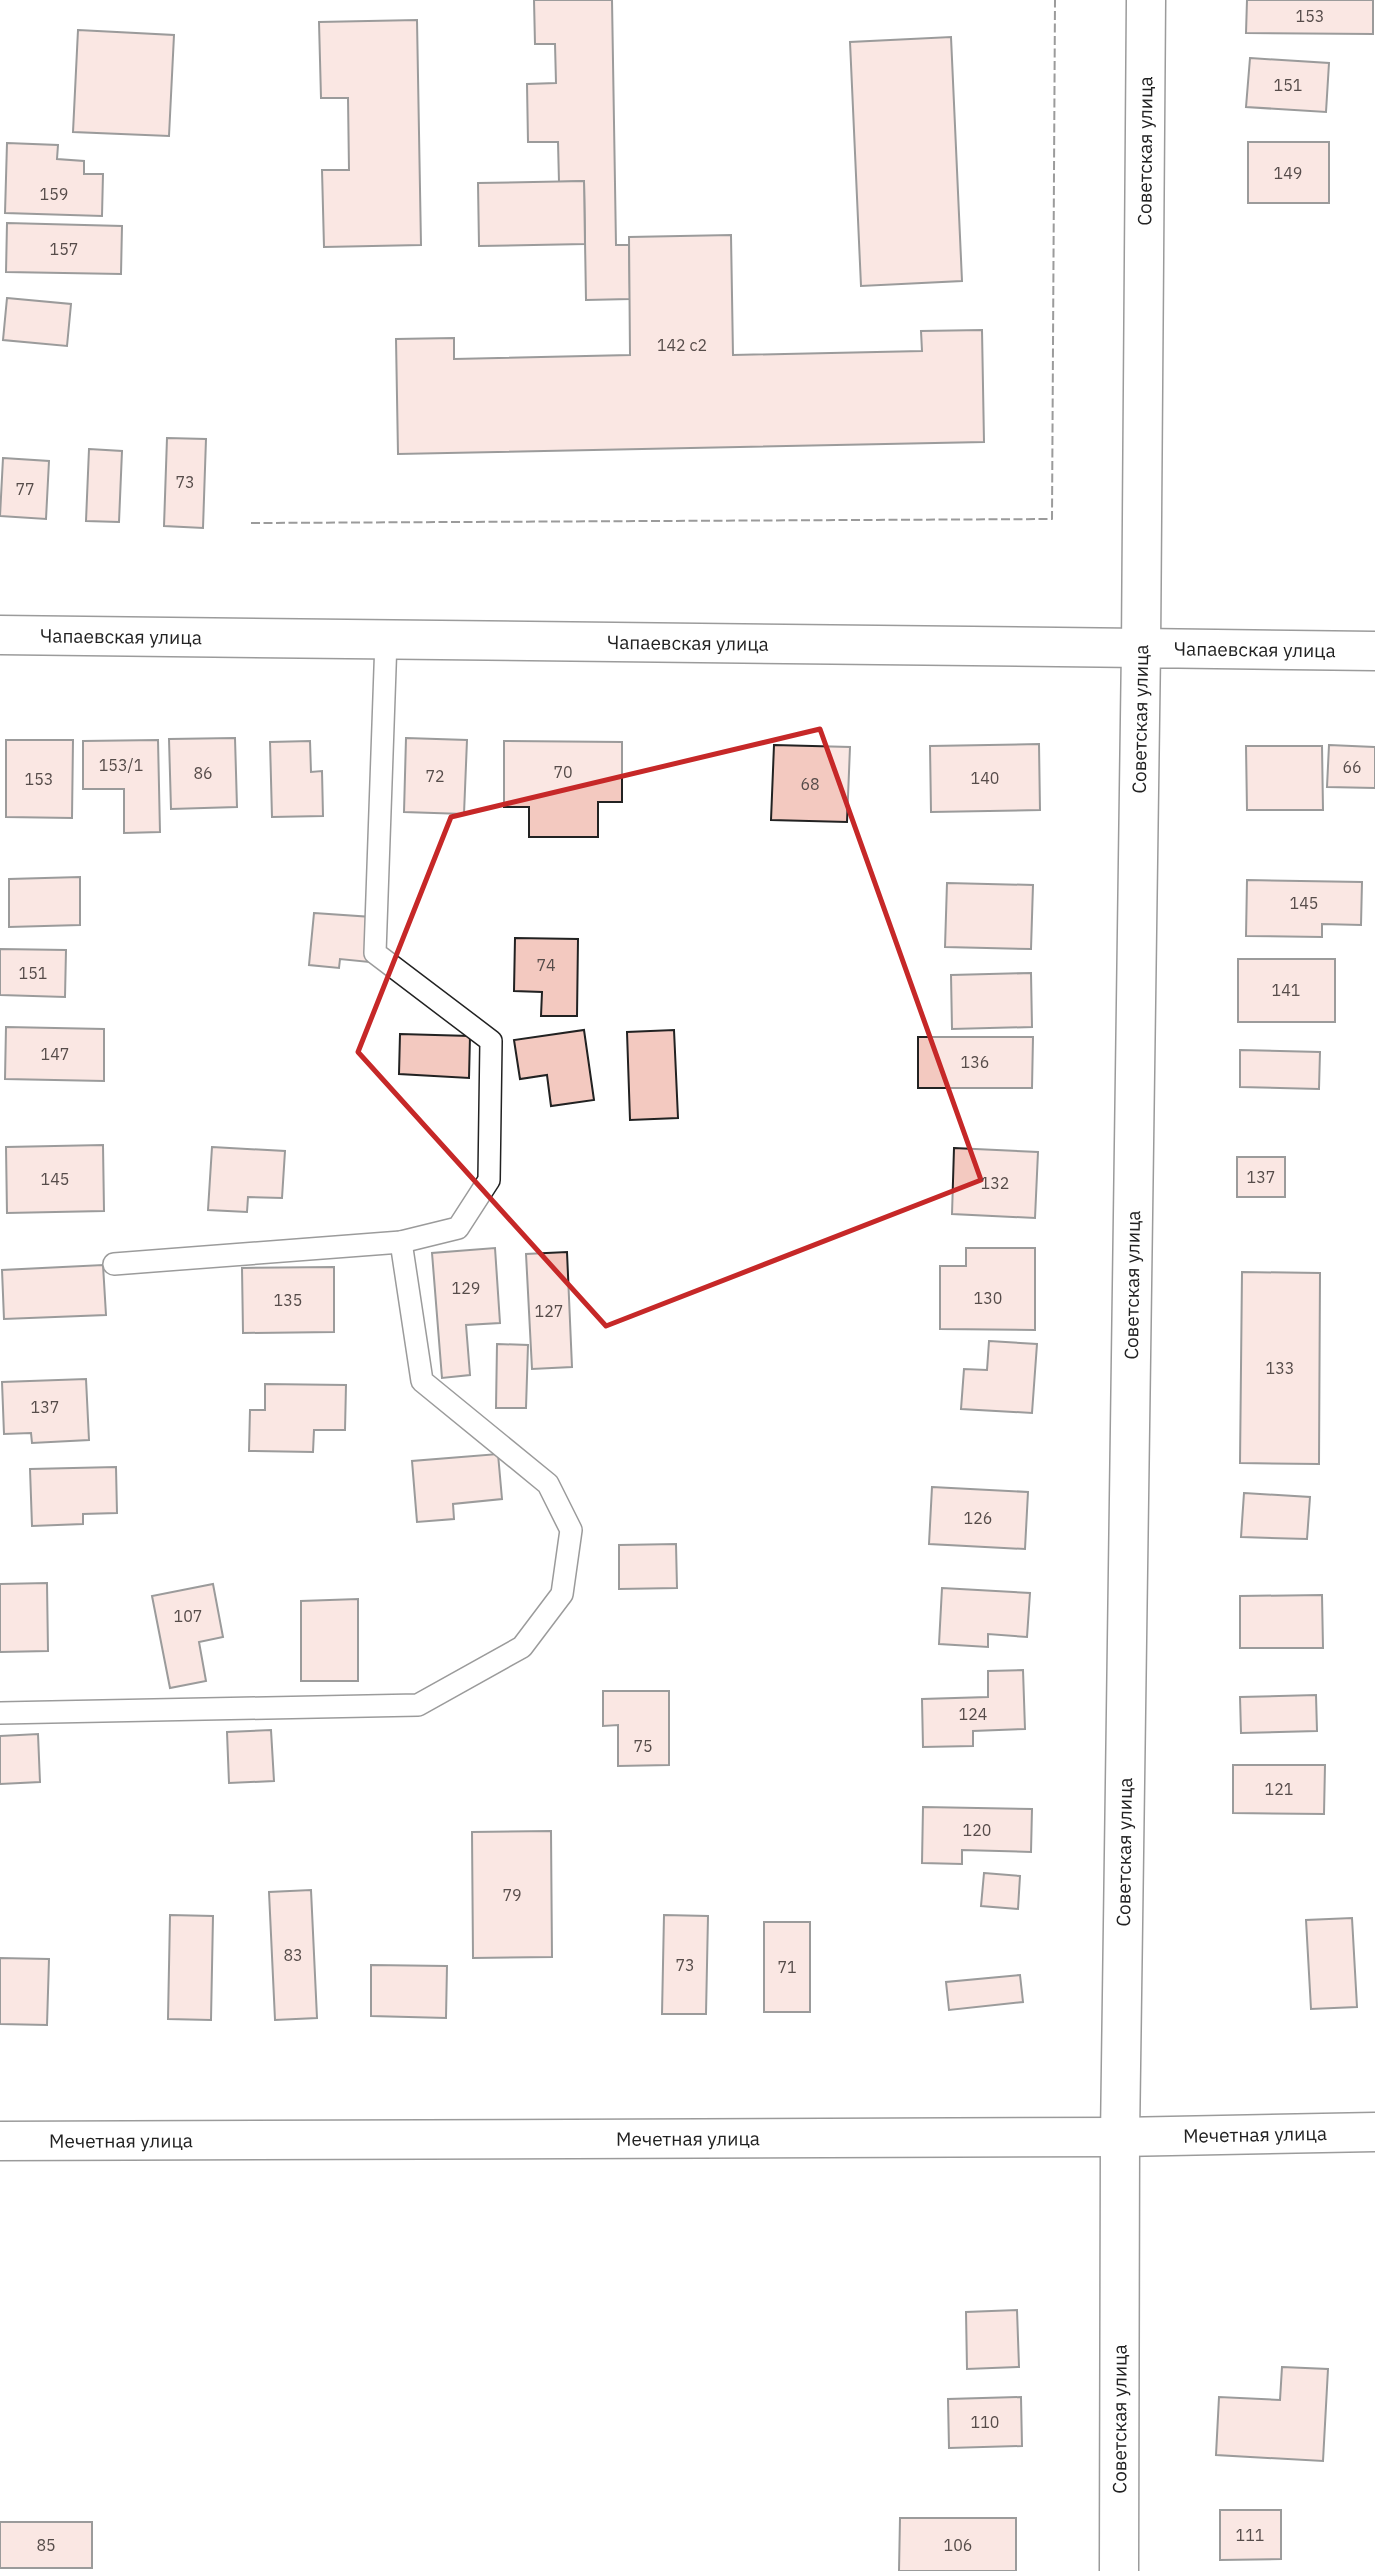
<svg xmlns="http://www.w3.org/2000/svg" width="1375" height="2571" viewBox="0 0 1375 2571" font-family="'IBM Plex Sans',sans-serif">
<rect width="100%" height="100%" fill="#fff"/>
<g fill="#f3c9c0" stroke="#222" stroke-width="2">
<path d="M 534,0 L 612,0 L 616,245 L 629,245 L 630,299 L 586,300 L 584,181 L 559,182 L 558,142 L 528,142 L 527,84 L 556,83 L 555,44 L 535,44 Z"/>
<path d="M 1247,0 L 1373,0 L 1373,34 L 1246,33 Z"/>
<path d="M 417,20 L 421,245 L 324,247 L 322,170 L 349,170 L 348,98 L 321,98 L 319,22 Z"/>
<path d="M 78,30 L 174,35 L 169,136 L 73,132 Z"/>
<path d="M 951,37 L 962,281 L 861,286 L 850,42 Z"/>
<path d="M 1250,58 L 1329,63 L 1326,112 L 1246,107 Z"/>
<rect x="1248" y="142" width="81" height="61"/>
<path d="M 7,143 L 58,145 L 57,159 L 84,161 L 84,174 L 103,174 L 102,216 L 5,213 Z"/>
<path d="M 584,181 L 585,244 L 479,246 L 478,183 Z"/>
<path d="M 7,223 L 122,226 L 121,274 L 6,272 Z"/>
<path d="M 731,235 L 733,355 L 922,351 L 921,331 L 982,330 L 984,442 L 398,454 L 396,339 L 454,338 L 454,359 L 630,355 L 629,237 Z"/>
<path d="M 7,298 L 71,304 L 67,346 L 3,340 Z"/>
<path d="M 167,438 L 206,439 L 203,528 L 164,526 Z"/>
<path d="M 89,449 L 122,451 L 119,522 L 86,521 Z"/>
<path d="M 3,458 L 49,461 L 46,519 L 0,516 Z"/>
<path d="M 235,738 L 237,807 L 171,809 L 169,739 Z"/>
<path d="M 406,738 L 467,740 L 464,814 L 404,812 Z"/>
<path d="M 6,740 L 73,740 L 72,818 L 6,817 Z"/>
<path d="M 158,740 L 160,832 L 124,833 L 124,789 L 83,789 L 83,741 Z"/>
<path d="M 310,741 L 311,772 L 322,771 L 323,816 L 272,817 L 270,742 Z"/>
<path d="M 504,741 L 622,742 L 622,802 L 598,802 L 598,837 L 529,837 L 529,807 L 504,807 Z"/>
<path d="M 1039,744 L 1040,810 L 931,812 L 930,746 Z"/>
<path d="M 774,745 L 850,747 L 847,822 L 771,820 Z"/>
<path d="M 1329,745 L 1375,747 L 1375,788 L 1327,787 Z"/>
<path d="M 1246,746 L 1322,746 L 1323,810 L 1247,810 Z"/>
<path d="M 80,877 L 80,925 L 9,927 L 9,879 Z"/>
<path d="M 1247,880 L 1362,882 L 1361,925 L 1322,924 L 1322,937 L 1246,936 Z"/>
<path d="M 947,883 L 1033,885 L 1031,949 L 945,947 Z"/>
<path d="M 314,913 L 372,917 L 369,962 L 340,959 L 339,968 L 309,965 Z"/>
<path d="M 515,938 L 578,939 L 577,1016 L 541,1016 L 542,992 L 514,991 Z"/>
<path d="M 0,949 L 66,950 L 65,997 L 0,995 Z"/>
<rect x="1238" y="959" width="97" height="63"/>
<path d="M 1031,973 L 1032,1027 L 952,1029 L 951,975 Z"/>
<path d="M 6,1027 L 104,1029 L 104,1081 L 5,1079 Z"/>
<path d="M 584,1030 L 594,1100 L 551,1106 L 547,1075 L 520,1079 L 514,1040 Z"/>
<path d="M 674,1030 L 678,1118 L 630,1120 L 627,1032 Z"/>
<path d="M 400,1034 L 470,1036 L 469,1078 L 399,1074 Z"/>
<path d="M 918,1037 L 1033,1037 L 1032,1088 L 918,1088 Z"/>
<path d="M 1240,1050 L 1320,1052 L 1319,1089 L 1240,1087 Z"/>
<path d="M 103,1145 L 104,1211 L 7,1213 L 6,1147 Z"/>
<path d="M 212,1147 L 285,1151 L 282,1198 L 248,1197 L 247,1212 L 208,1210 Z"/>
<path d="M 954,1148 L 1038,1152 L 1035,1218 L 952,1214 Z"/>
<rect x="1237" y="1157" width="48" height="40"/>
<path d="M 495,1248 L 500,1323 L 466,1325 L 470,1375 L 442,1378 L 432,1253 Z"/>
<path d="M 966,1248 L 1035,1248 L 1035,1330 L 940,1329 L 940,1266 L 966,1266 Z"/>
<path d="M 567,1252 L 572,1367 L 532,1369 L 526,1254 Z"/>
<path d="M 103,1265 L 106,1315 L 4,1319 L 2,1270 Z"/>
<path d="M 334,1267 L 334,1332 L 243,1333 L 242,1268 Z"/>
<path d="M 1242,1272 L 1320,1273 L 1319,1464 L 1240,1463 Z"/>
<path d="M 989,1341 L 1037,1344 L 1032,1413 L 961,1409 L 964,1369 L 987,1370 Z"/>
<path d="M 497,1344 L 528,1345 L 526,1408 L 496,1408 Z"/>
<path d="M 86,1379 L 89,1440 L 32,1443 L 31,1433 L 4,1434 L 2,1382 Z"/>
<path d="M 265,1384 L 346,1385 L 345,1430 L 314,1430 L 313,1452 L 249,1451 L 250,1410 L 265,1410 Z"/>
<path d="M 498,1454 L 502,1499 L 453,1504 L 454,1519 L 417,1522 L 412,1461 Z"/>
<path d="M 116,1467 L 117,1513 L 83,1514 L 83,1524 L 32,1526 L 30,1469 Z"/>
<path d="M 932,1487 L 1028,1492 L 1025,1549 L 929,1544 Z"/>
<path d="M 1244,1493 L 1310,1497 L 1307,1539 L 1241,1537 Z"/>
<path d="M 676,1544 L 677,1588 L 619,1589 L 619,1545 Z"/>
<path d="M 47,1583 L 48,1651 L 0,1652 L 0,1584 Z"/>
<path d="M 213,1584 L 223,1637 L 199,1642 L 206,1681 L 170,1688 L 152,1596 Z"/>
<path d="M 942,1588 L 1030,1593 L 1027,1637 L 988,1634 L 988,1647 L 939,1644 Z"/>
<path d="M 1322,1595 L 1323,1648 L 1240,1648 L 1240,1596 Z"/>
<path d="M 358,1599 L 358,1681 L 301,1681 L 301,1601 Z"/>
<path d="M 1023,1670 L 1025,1729 L 973,1731 L 973,1746 L 923,1747 L 922,1699 L 988,1697 L 988,1671 Z"/>
<path d="M 603,1691 L 669,1691 L 669,1765 L 618,1766 L 618,1725 L 603,1726 Z"/>
<path d="M 1316,1695 L 1317,1731 L 1241,1733 L 1240,1697 Z"/>
<path d="M 271,1730 L 274,1781 L 229,1783 L 227,1732 Z"/>
<path d="M 38,1734 L 40,1782 L 0,1784 L 0,1736 Z"/>
<path d="M 1233,1765 L 1325,1765 L 1324,1814 L 1233,1813 Z"/>
<path d="M 923,1807 L 1032,1809 L 1031,1852 L 962,1850 L 962,1864 L 922,1863 Z"/>
<path d="M 551,1831 L 552,1957 L 473,1958 L 472,1832 Z"/>
<path d="M 984,1873 L 1020,1876 L 1018,1909 L 981,1906 Z"/>
<path d="M 311,1890 L 317,2018 L 275,2020 L 269,1892 Z"/>
<path d="M 170,1915 L 213,1916 L 211,2020 L 168,2019 Z"/>
<path d="M 664,1915 L 708,1916 L 706,2014 L 662,2014 Z"/>
<path d="M 1352,1918 L 1357,2007 L 1311,2009 L 1306,1920 Z"/>
<rect x="764" y="1922" width="46" height="90"/>
<path d="M 0,1958 L 49,1959 L 47,2025 L 0,2024 Z"/>
<path d="M 371,1965 L 447,1966 L 446,2018 L 371,2016 Z"/>
<path d="M 1020,1975 L 1023,2002 L 949,2010 L 946,1982 Z"/>
<path d="M 1017,2310 L 1019,2367 L 967,2369 L 966,2312 Z"/>
<path d="M 1282,2367 L 1328,2369 L 1323,2461 L 1216,2455 L 1219,2397 L 1280,2400 Z"/>
<path d="M 1021,2397 L 1022,2446 L 949,2448 L 948,2399 Z"/>
<path d="M 1220,2510 L 1281,2510 L 1281,2559 L 1220,2560 Z"/>
<path d="M 900,2518 L 1016,2518 L 1016,2571 L 899,2571 Z"/>
<rect x="0" y="2522" width="92" height="46"/>
</g>
<g fill="none" stroke-linecap="round" stroke-linejoin="round">
<g stroke="#222" stroke-width="24">
<g id="service">
<path d="M 114,1264 L 401,1242 L 458,1228 L 489,1180 L 491,1041 L 375,953 L 386,640"/>
<path d="M 0,1713 L 418,1705 L 522,1647 L 562,1594 L 571,1530 L 548,1484 L 422,1381 L 401,1242"/>
</g>
</g>
<g stroke="#222" stroke-width="41">
<g id="minor">
<path id="s1" d="M 0,635 L 1141,648"/>
<path id="s2" d="M 0,2141 L 1120,2137"/>
</g>
</g>
<g stroke="#222" stroke-width="41">
<g id="tertiary">
<path id="s3" d="M 1141,648 L 1146,0"/>
<path id="s4" d="M 1120,2137 L 1375,2132"/>
</g>
</g>
<g stroke="#222" stroke-width="41">
<g id="secondary">
<path id="s5" d="M 1119,2571 L 1120,2137 L 1141,648 L 1375,651"/>
</g>
</g>
<use href="#service" stroke="#fff" stroke-width="21"/>
<use href="#minor" stroke="#fff" stroke-width="38"/>
<use href="#tertiary" stroke="#fff" stroke-width="38"/>
<use href="#secondary" stroke="#fff" stroke-width="38"/>
<path stroke="#222" stroke-width="2" stroke-dasharray="9 3.5" stroke-linecap="butt" d="M 251,523 L 1052,519 L 1055,0"/>
</g>
<path d="M0 0H1375V2571H0ZM 820,729 L 981,1180 L 606,1326 L 358,1052 L 451,817 Z" fill="#fff" fill-opacity=".55" fill-rule="evenodd"/>
<path fill="none" stroke="#c62828" stroke-width="5" stroke-linejoin="round" d="M 820,729 L 981,1180 L 606,1326 L 358,1052 L 451,817 Z"/>
<g text-anchor="middle" stroke-width="5" stroke-linejoin="round" paint-order="stroke">
<g font-size="16" fill="#564c4a">
<text x="1310" y="22">153</text>
<text x="1288" y="91">151</text>
<text x="1288" y="179">149</text>
<text x="54" y="200">159</text>
<text x="64" y="255">157</text>
<text x="682" y="351">142 с2</text>
<text x="185" y="488">73</text>
<text x="25" y="495">77</text>
<text x="121" y="771">153/1</text>
<text x="1352" y="773">66</text>
<text x="563" y="778">70</text>
<text x="203" y="779">86</text>
<text x="435" y="782">72</text>
<text x="985" y="784">140</text>
<text x="39" y="785">153</text>
<text x="810" y="790">68</text>
<text x="1304" y="909">145</text>
<text x="546" y="971">74</text>
<text x="33" y="979">151</text>
<text x="1286" y="996">141</text>
<text x="55" y="1060">147</text>
<text x="975" y="1068">136</text>
<text x="1261" y="1183">137</text>
<text x="55" y="1185">145</text>
<text x="995" y="1189">132</text>
<text x="466" y="1294">129</text>
<text x="988" y="1304">130</text>
<text x="288" y="1306">135</text>
<text x="549" y="1317">127</text>
<text x="1280" y="1374">133</text>
<text x="45" y="1413">137</text>
<text x="978" y="1524">126</text>
<text x="188" y="1622">107</text>
<text x="973" y="1720">124</text>
<text x="643" y="1752">75</text>
<text x="1279" y="1795">121</text>
<text x="977" y="1836">120</text>
<text x="512" y="1901">79</text>
<text x="293" y="1961">83</text>
<text x="685" y="1971">73</text>
<text x="787" y="1973">71</text>
<text x="985" y="2428">110</text>
<text x="1250" y="2541">111</text>
<text x="46" y="2551">85</text>
<text x="958" y="2551">106</text>
</g>
<g font-size="19" fill="#222" stroke="#fff">
<text dy="7" stroke="none"><textPath href="#s3" startOffset="497">Советская улица</textPath></text>
<text dy="7" stroke="none"><textPath href="#s1" startOffset="121">Чапаевская улица</textPath></text>
<text dy="7" stroke="none"><textPath href="#s1" startOffset="688">Чапаевская улица</textPath></text>
<text dy="7" stroke="none"><textPath href="#s5" startOffset="2037">Чапаевская улица</textPath></text>
<text transform="translate(1140 719) rotate(-89)" y="7">Советская улица</text>
<text dy="7" stroke="none"><textPath href="#s5" startOffset="1286">Советская улица</textPath></text>
<text dy="7" stroke="none"><textPath href="#s5" startOffset="719">Советская улица</textPath></text>
<text dy="7" stroke="none"><textPath href="#s4" startOffset="135">Мечетная улица</textPath></text>
<text dy="7" stroke="none"><textPath href="#s2" startOffset="688">Мечетная улица</textPath></text>
<text dy="7" stroke="none"><textPath href="#s2" startOffset="121">Мечетная улица</textPath></text>
<text dy="7" stroke="none"><textPath href="#s5" startOffset="152">Советская улица</textPath></text>
</g>
</g>
</svg>
